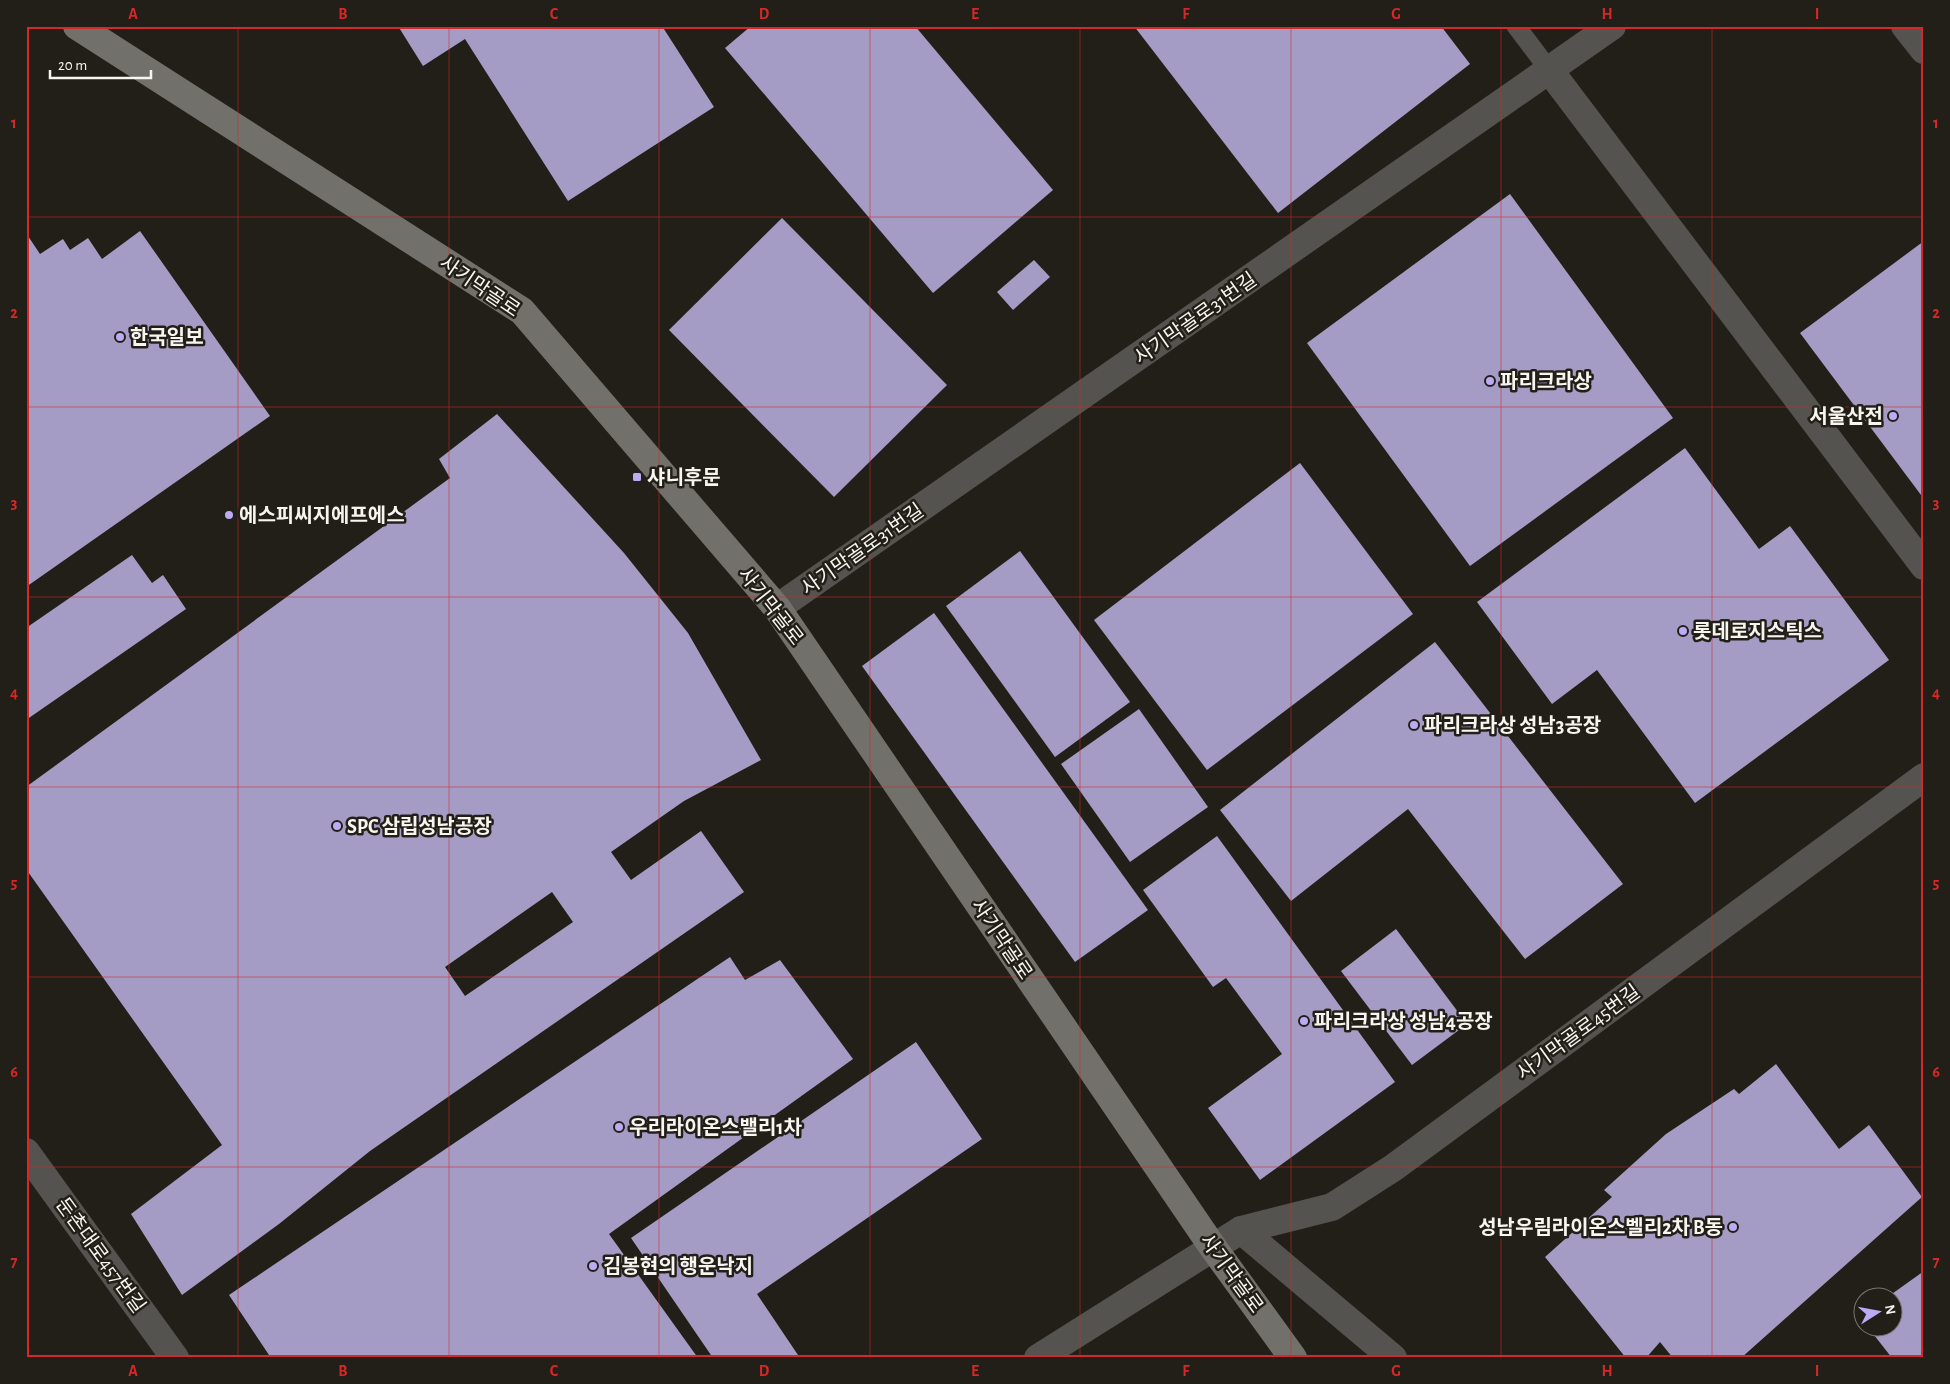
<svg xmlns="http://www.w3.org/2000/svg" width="1950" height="1384" viewBox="0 0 1950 1384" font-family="'Alegreya Sans','Noto Sans KR',sans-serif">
<rect width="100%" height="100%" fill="#221f18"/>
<g fill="#a59cc5" fill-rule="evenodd">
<path d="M 398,26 L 662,26 L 714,107 L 568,201 L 465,39 L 423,66 Z"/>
<path d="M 751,26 L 915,26 L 1053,190 L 933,293 L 725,48 Z"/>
<path d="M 1134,26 L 1441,26 L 1470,64 L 1278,213 Z"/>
<path d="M 1510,194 L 1673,418 L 1470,566 L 1307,343 Z"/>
<path d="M 782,218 L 947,385 L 834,497 L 669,330 Z"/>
<path d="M 140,231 L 270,416 L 26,587 L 26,233 L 40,254 L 63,239 L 70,250 L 88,238 L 102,259 Z"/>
<path d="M 1924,241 L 1924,499 L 1800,333 Z"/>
<path d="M 1034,260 L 1050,277 L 1013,310 L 997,292 Z"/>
<path d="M 497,414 L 624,553 L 688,633 L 761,760 L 684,801 L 611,852 L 631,880 L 701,831 L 744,892 L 370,1151 L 279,1224 L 182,1295 L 131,1214 L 222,1145 L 26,869 L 26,787 L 450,478 L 439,459 ZM 552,892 L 573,922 L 465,996 L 445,967 Z"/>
<path d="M 1685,448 L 1759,549 L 1790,526 L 1889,660 L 1695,803 L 1597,670 L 1552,704 L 1477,602 Z"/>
<path d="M 1300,463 L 1413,614 L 1207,770 L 1094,620 Z"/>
<path d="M 1020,551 L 1130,702 L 1055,757 L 946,606 Z"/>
<path d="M 132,555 L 152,583 L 163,575 L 186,609 L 26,720 L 26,628 Z"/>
<path d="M 934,613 L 1148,910 L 1075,962 L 862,666 Z"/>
<path d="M 1435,642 L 1623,884 L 1525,959 L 1408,809 L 1291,901 L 1220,810 Z"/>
<path d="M 1139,709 L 1208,807 L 1130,862 L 1061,764 Z"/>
<path d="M 1217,836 L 1395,1082 L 1260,1180 L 1208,1108 L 1282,1054 L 1226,978 L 1213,987 L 1143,890 Z"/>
<path d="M 1396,929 L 1467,1024 L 1412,1065 L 1341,971 Z"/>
<path d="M 730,957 L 745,980 L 780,960 L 853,1059 L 609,1234 L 698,1358 L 271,1358 L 229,1295 Z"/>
<path d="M 916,1042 L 982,1139 L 757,1294 L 800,1358 L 713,1358 L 631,1238 Z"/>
<path d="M 1776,1064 L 1839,1149 L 1869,1125 L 1922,1197 L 1741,1358 L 1673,1358 L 1660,1342 L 1646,1358 L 1626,1358 L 1545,1257 L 1612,1197 L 1604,1190 L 1666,1134 L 1734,1089 L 1739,1094 Z"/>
<path d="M 1924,1271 L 1924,1358 L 1892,1358 L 1867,1326 L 1892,1326 L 1892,1296 L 1889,1296 Z"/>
</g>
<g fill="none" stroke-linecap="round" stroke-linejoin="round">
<path stroke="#54534f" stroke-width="19" d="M 1516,26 L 1550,71"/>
<g stroke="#54534f" stroke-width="28">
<path d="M 1905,26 L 1924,50"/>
<path d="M 1550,71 L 1924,566"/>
<path d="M 777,608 L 1612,26"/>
<path d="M 26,1152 L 175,1358"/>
<path d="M 1241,1230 L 1393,1358"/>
<path d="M 1038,1358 L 1241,1230 L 1332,1207 L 1393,1168 L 1924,777"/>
</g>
<path stroke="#72706a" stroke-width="28" d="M 77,26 L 522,311 L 777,608 L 1212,1246 L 1293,1358"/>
</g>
<path fill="none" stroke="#d62828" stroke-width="1" stroke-opacity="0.55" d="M 238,26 L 238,1358M 449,26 L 449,1358M 659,26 L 659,1358M 870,26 L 870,1358M 1080,26 L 1080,1358M 1291,26 L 1291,1358M 1501,26 L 1501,1358M 1712,26 L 1712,1358M 26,217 L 1924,217M 26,407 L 1924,407M 26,597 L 1924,597M 26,787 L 1924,787M 26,977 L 1924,977M 26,1167 L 1924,1167"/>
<g fill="#bcaaf5" stroke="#221f18" stroke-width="2">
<circle cx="120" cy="337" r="5"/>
<circle cx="1490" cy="381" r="5"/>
<circle cx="1893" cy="416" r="5"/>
<rect x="632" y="472" width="10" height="10" rx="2.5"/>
<circle cx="229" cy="515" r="5"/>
<circle cx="1683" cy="631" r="5"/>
<circle cx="1414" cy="725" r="5"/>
<circle cx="337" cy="826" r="5"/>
<circle cx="1304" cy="1021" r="5"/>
<circle cx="619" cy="1127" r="5"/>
<circle cx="1733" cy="1227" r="5"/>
<circle cx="593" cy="1266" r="5"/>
</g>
<g text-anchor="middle" stroke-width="5" stroke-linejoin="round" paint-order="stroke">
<g font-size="20" fill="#f6f5ef" stroke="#221f18">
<text transform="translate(480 286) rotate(34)" y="7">사기막골로</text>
<text transform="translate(1195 318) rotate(-35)" y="7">사기막골로31번길</text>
<text transform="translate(862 549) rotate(-35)" y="7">사기막골로31번길</text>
<text transform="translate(771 606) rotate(52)" y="7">사기막골로</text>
<text transform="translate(1002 939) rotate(56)" y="7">사기막골로</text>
<text transform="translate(1578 1032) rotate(-36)" y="7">사기막골로45번길</text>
<text transform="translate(101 1255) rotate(54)" y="7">둔촌대로457번길</text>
<text transform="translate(1232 1273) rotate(54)" y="7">사기막골로</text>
</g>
<g font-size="20" font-weight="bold" fill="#f6f5ef" stroke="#221f18" text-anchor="start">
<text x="130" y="344">한국일보</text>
<text x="1500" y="388">파리크라상</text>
<text x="1883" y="423" text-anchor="end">서울산전</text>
<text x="647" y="484">샤니후문</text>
<text x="239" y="522">에스피씨지에프에스</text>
<text x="1693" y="638">롯데로지스틱스</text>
<text x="1424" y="732">파리크라상 성남3공장</text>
<text x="347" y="833">SPC 삼립성남공장</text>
<text x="1314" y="1028">파리크라상 성남4공장</text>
<text x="629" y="1134">우리라이온스밸리1차</text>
<text x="1723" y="1234" text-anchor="end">성남우림라이온스벨리2차 B동</text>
<text x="603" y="1273">김봉현의 행운낙지</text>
</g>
</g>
<rect width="1950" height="1384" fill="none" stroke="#221f18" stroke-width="55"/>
<g transform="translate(1878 1312) rotate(79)"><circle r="24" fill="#221f18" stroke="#77756e"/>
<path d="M0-4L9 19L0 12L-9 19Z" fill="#bcaaf5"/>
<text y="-8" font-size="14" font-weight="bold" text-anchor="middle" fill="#f6f5ef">N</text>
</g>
<path d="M50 70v8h101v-8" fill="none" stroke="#f6f5ef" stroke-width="2.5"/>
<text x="58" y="70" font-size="15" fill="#f6f5ef" stroke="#221f18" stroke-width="4" paint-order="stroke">20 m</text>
<rect x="28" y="28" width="1894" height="1328" fill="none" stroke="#d62828" stroke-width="2"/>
<g font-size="16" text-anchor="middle" font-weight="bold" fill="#d62828">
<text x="133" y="19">A</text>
<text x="343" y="19">B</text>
<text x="554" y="19">C</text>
<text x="764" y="19">D</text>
<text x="975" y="19">E</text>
<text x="1186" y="19">F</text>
<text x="1396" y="19">G</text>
<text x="1607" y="19">H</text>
<text x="1817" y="19">I</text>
<text x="14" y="128">1</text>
<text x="1936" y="128">1</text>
<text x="14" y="318">2</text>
<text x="1936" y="318">2</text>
<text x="14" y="508">3</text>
<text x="1936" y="508">3</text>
<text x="14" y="698">4</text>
<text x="1936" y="698">4</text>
<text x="14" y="888">5</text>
<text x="1936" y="888">5</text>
<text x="14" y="1077">6</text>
<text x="1936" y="1077">6</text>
<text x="14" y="1267">7</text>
<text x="1936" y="1267">7</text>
<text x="133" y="1376">A</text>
<text x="343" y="1376">B</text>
<text x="554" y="1376">C</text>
<text x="764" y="1376">D</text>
<text x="975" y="1376">E</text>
<text x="1186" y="1376">F</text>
<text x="1396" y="1376">G</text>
<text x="1607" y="1376">H</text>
<text x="1817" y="1376">I</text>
</g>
</svg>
